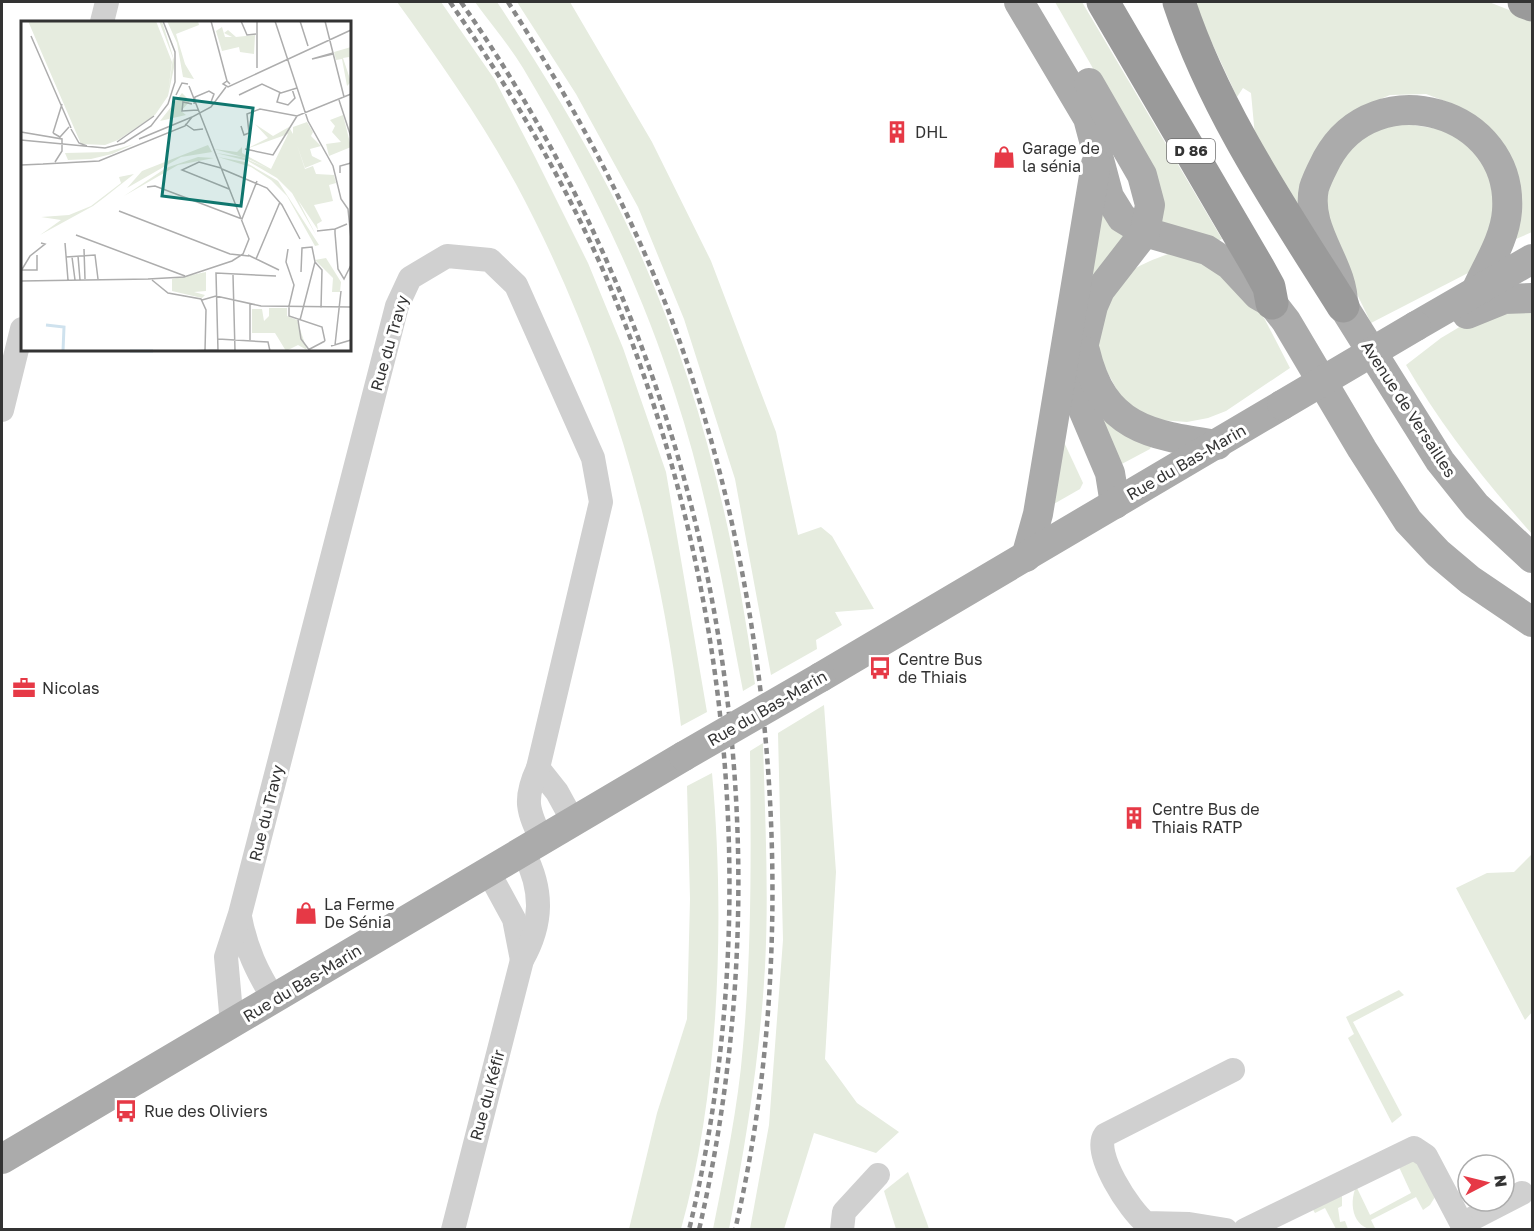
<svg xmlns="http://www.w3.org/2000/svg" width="1534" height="1231" viewBox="0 0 1534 1231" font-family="'Golos Text',sans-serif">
<rect width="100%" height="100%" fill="#fff"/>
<g fill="#e6ecdf">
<path d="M 397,2 L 441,2 L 495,80 L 535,157 L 588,263 L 623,348 L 666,472 L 707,712 L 681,726 C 660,538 606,352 516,184 C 481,120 439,60 397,2 Z"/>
<path d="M 475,2 L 497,2 C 537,62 575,124 609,189 C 689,342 732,514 755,684 L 743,691 C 724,591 707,490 675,394 C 639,281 584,170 523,68 C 509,45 491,24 475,2 Z"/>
<path d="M 517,2 L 570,2 L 652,142 L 711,261 L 776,432 L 798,535 L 821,527 L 832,536 L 874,609 L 835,612 L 842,625 L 816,640 L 817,649 L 771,675 L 735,479 L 684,319 L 638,207 L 576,94 Z"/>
<path d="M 1055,2 L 1082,2 L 1222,239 L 1215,242 L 1160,223 L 1150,168 Z"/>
<path d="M 1193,2 L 1489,2 L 1532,19 L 1532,232 L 1516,239 L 1520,209 L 1469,115 L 1450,103 L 1426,94 L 1390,95 L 1357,109 L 1339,126 L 1303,207 L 1295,209 L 1255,136 L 1251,93 L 1243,88 L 1237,97 Z"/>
<path d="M 1388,121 L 1464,133 L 1496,180 L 1493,242 L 1468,273 L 1371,323 L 1342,263 L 1328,225 L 1325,194 L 1347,146 Z"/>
<path d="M 1096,205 L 1126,237 L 1088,289 Z"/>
<path d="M 1174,252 L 1198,256 L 1260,310 L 1290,368 L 1226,411 L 1208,418 L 1187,422 L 1146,419 L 1125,405 L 1096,351 C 1111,289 1108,274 1174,252 Z"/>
<path d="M 1532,308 L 1532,534 C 1484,480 1442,427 1406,365 L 1441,338 L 1478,316 Z"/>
<path d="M 1095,406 L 1153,443 L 1150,449 L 1118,466 Z"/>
<path d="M 1063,440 L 1083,483 L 1080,489 L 1052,505 Z"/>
<path d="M 824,705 L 836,872 L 825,1059 L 857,1103 L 899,1132 L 876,1153 L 814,1133 L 784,1229 L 750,1229 L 769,1125 L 783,940 L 778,733 Z"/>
<path d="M 763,743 C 765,817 769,892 765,967 C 760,1055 746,1143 729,1229 L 713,1229 C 725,1169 738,1108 743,1046 C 752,947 751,849 750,751 Z"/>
<path d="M 712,773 C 725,916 720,1091 681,1229 L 629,1229 L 657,1113 L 687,1019 L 690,899 L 687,786 Z"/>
<path d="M 1532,854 L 1532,1012 L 1525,1020 L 1456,888 L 1487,873 L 1514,872 Z"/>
<path d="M 1399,990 L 1404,995 L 1353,1022 L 1402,1115 L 1392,1123 L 1348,1038 L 1354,1034 L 1346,1017 Z"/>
<path d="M 1414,1158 L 1435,1197 L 1430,1205 L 1423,1210 L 1416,1197 L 1371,1220 L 1376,1230 C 1351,1229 1348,1200 1358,1183 L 1357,1188 L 1370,1215 L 1411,1193 L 1399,1167 Z"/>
<path d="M 908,1172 L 927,1223 L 929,1229 L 896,1229 L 884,1191 Z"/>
<path d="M 1342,1196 L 1342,1206 L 1338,1208 L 1340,1222 L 1345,1221 L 1348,1229 L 1336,1229 L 1325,1208 L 1315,1213 L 1310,1205 Z"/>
</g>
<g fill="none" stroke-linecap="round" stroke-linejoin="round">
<g stroke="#d0d0d0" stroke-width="24">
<path d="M 102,22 L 107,2"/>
<path d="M 2,410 L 22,329"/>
<path d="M 538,768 L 557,792 L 574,823"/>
<path d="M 489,873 L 514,919 L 522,960"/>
<path d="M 240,917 C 246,949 257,972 274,999"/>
<path d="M 232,1024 L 226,957 L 240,914 L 397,306 L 410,278 L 447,256 L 490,260 L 516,285 L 593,458 L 601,502 L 538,768 C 523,800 528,811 542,841"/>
<path d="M 1462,1224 L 1522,1193"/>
<path d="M 453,1230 L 522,960 C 543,923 543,890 524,853"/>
<path d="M 842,1230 L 844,1212 L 878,1175"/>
<path d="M 1226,1230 L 1189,1224 L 1146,1223 C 1130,1211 1092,1153 1105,1135 L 1233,1070"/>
<path d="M 1245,1230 L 1414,1148 L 1426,1156 L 1465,1230"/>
</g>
<g stroke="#ababab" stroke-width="30">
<path d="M 1019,2 L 1088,118 L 1109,197 L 1122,218 L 1145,232 L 1207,250 L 1230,265 L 1258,295 L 1272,303 L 1286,321 L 1362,449 L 1408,521 L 1438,553 L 1470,580 L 1532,622"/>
<path d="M 1089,83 L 1142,175 L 1150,205 L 1145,232 L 1100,290 L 1093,306 L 1080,360 L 1079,400 L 1110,473 L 1115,504"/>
<path d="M 1476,291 C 1487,266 1505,239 1507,211 C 1514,110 1375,71 1327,159 C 1322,169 1317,178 1314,188 C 1305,231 1344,265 1343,306 L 1440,461 L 1476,506 L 1532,558"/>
<path d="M 1467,314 L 1504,299 L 1532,298"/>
<path d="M 1416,326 L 1532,259"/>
<path d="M 1085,351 C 1103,428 1149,435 1217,445"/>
<path d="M 1026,557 L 1038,514 L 1096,164"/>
<path d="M 821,677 L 1282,405"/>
<path d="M 2,1159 L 684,756"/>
</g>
<g stroke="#9a9a9a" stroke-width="33">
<path d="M 1103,2 L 1258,267 L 1269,287 L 1272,303"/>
<path d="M 1179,2 C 1215,111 1282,209 1343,306"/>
<path d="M 1524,2 L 1532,5"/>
</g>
<g stroke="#888" stroke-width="4.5" stroke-dasharray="6 4.5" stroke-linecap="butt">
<path d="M 450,2 C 510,89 564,180 606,277 C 732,574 765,915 689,1230"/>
<path d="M 461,2 C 710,360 797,803 699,1230"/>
<path d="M 508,2 C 575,107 634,216 677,334 C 777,609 802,944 735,1230"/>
</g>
<g stroke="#ababab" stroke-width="30">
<path d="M 1282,405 L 1416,326"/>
<path d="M 684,756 L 821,677"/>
</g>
</g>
<defs>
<g id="building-bare" transform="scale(1.8)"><path d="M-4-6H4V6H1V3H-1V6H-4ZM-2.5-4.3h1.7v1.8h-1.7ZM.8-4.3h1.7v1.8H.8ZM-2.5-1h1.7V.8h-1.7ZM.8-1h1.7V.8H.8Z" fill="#e63946" stroke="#fff" stroke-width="2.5" paint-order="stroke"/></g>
<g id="shop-bare" transform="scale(1.8)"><path d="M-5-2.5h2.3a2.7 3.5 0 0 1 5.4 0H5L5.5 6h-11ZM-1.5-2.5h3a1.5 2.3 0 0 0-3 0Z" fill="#e63946" stroke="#fff" stroke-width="2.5" paint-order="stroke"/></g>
<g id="bus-bare" transform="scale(1.8)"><path d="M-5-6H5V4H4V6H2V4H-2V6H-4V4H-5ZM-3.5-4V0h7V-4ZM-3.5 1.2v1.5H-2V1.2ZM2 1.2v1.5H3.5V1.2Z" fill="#e63946" stroke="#fff" stroke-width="2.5" paint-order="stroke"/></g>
<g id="office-bare" transform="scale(1.8)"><path d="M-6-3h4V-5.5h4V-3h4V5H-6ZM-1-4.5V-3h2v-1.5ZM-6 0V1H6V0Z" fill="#e63946" stroke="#fff" stroke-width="2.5" paint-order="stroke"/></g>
</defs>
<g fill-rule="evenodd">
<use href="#building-bare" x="897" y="132"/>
<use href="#shop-bare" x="1004" y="157"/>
<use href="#bus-bare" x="880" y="668"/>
<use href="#office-bare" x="24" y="688"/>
<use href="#building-bare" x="1134" y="818"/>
<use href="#shop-bare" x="306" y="913"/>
<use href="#bus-bare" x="126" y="1111"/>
</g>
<g text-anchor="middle" stroke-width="6" stroke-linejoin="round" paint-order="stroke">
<rect fill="#fff" stroke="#707070" stroke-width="1.5" x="1167" y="139" width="48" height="24" rx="4.5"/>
<g font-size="15" font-weight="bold" fill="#333">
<text x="1191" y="156">D 86</text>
</g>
<g font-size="16" fill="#333" stroke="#fff" text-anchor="start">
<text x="915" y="138">DHL</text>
<text x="1022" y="154">Garage de<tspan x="1022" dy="18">la sénia</tspan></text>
<text x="898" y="665">Centre Bus<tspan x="898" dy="18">de Thiais</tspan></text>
<text x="42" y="694">Nicolas</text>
<text x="1152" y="815">Centre Bus de<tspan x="1152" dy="18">Thiais RATP</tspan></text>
<text x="324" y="910">La Ferme<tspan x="324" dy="18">De Sénia</tspan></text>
<text x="144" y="1117">Rue des Oliviers</text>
</g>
<g font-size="16" fill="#333" stroke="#fff">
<text transform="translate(389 343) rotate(-74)" y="6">Rue du Travy</text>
<text transform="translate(1409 409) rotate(57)" y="6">Avenue de Versailles</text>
<text transform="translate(1186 462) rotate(-30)" y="6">Rue du Bas-Marin</text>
<text transform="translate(767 708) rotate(-30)" y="6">Rue du Bas-Marin</text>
<text transform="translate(266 813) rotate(-76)" y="6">Rue du Travy</text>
<text transform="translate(302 983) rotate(-31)" y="6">Rue du Bas-Marin</text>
<text transform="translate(487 1095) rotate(-75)" y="6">Rue du Kéfir</text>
</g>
</g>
<g transform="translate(21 21)">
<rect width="330" height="330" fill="#fff"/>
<path d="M 7,0 L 135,0 L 151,41 L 147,72 L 152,37 L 138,0 L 141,0 L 154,42 L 147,75 L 134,94 L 97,119 L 84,124 L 60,123 ZM 146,0 L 177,0 L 178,4 L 155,13 L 164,43 L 173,58 L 162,56 L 156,22 ZM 201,6 L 204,16 L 211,16 L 203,12 L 207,9 L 215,16 L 234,14 L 233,33 L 219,31 L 218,26 L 201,30 L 195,10 ZM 330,26 L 330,46 L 328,36 L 322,37 L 330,61 L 326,65 L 321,38 L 315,39 L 313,31 ZM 161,72 L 169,80 L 160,90 L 165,94 L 139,100 ZM 322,94 L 330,126 L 308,135 L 305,123 L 320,121 L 311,111 L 314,105 L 309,99 ZM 286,101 L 292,111 L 290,115 L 300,125 L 289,128 L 291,135 L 301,140 L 284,147 L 276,124 L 284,148 L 292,145 L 295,153 L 313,154 L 315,162 L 308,164 L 312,180 L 293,184 L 301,200 L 296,203 L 297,209 L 277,179 L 296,216 L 271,172 L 256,157 L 227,140 L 195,132 L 221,136 L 248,148 L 225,137 L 193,128 L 216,131 L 221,126 L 221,132 L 250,148 L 267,113 L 225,128 L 247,117 L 234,103 L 252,115 L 268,106 L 272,113 L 272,106 ZM 113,123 L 91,133 L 70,138 L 47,139 L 44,132 L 87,131 ZM 187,124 L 191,131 L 160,136 L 106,167 L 121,150 ZM 177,136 L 193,137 L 157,144 L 103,175 L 145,147 ZM 197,136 L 224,141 L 257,160 L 298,224 L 294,225 L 266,175 L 250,159 L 230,146 ZM 113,153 L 84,176 L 72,185 L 19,214 L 40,199 L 20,196 L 48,194 L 70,185 L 100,162 L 98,156 ZM 305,237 L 320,261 L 319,271 L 311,271 L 312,257 L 294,239 ZM 185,251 L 185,270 L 173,271 L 184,274 L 181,277 L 151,270 L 151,258 ZM 248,287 L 266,287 L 266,295 L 276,299 L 286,329 L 277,324 L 265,330 L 254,312 L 231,312 L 231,288 L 241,288 L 243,300 L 248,295 Z" fill="#e6ecdf"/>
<path fill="none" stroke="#cfe2ee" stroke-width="3" d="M 25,304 L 43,306 L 42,330M 109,330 L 132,330"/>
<path fill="none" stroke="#adadad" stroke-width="1.5" d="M 190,0 L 206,60M 220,0 L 226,14 L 235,13M 236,0 L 236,47M 254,0 L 287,100 L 312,145 L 320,178 L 327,188 L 330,218M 279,0 L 287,25M 304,0 L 323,76M 10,15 L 50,107M 312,32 L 291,38 L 312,33M 209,63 L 206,60 L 202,63 L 207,66 L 330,9M 259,71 L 256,81 L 267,84 L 274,77 L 271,68M 155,74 L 161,62 L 167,63M 218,74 L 241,63 L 260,72 L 276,67M 318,79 L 330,116M 171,83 L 162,81 L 161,90 L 177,89M 173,83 L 174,76 L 188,70 L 193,73 L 190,81M 164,103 L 173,109 L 182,108M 220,105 L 223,114 L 228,112 L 226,93 L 239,88 L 276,95 L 330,73M 50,108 L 58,122 L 66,125M 0,111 L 41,118 L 41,130 L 34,141M 32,112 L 41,83M 32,112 L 39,116 L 48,106M 118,118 L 171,96M 0,119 L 84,127 L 103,122 L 130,105 L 147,83 L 154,61 L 154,31 L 142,0M 96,121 L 133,95M 224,128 L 252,134 L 276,95M 22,143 L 78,140 L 164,105 L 171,96 L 190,86 L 205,66M 0,144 L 23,143M 200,147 L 178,141 L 161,149 L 208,168M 201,148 L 246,167 L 261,184 L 279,218M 319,152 L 319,145 L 330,142M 126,166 L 134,165 L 221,198 L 236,160M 98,190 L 209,233 L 228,235M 326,203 L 314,208 L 314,212 L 317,248 L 323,258 L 330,244M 296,210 L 314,208M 55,214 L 164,255M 44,222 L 47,259M 63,228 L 64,258M 267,228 L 265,241 L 273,264 L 268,285M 227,234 L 258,249M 57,235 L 59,259M 45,236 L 74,234 L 77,258M 51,236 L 54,259M 235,238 L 259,181M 294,241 L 301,249 L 300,287M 1,249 L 16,249 L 16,234M 0,250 L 9,235 L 24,223 L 20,222M 212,254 L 214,330M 127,258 L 163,256 L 211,240 L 222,233 L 228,218 L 168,65M 131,259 L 147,272 L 180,278 L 185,289 L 184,330M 0,260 L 129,258M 181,279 L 195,275 L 240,285 L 330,286M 268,285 L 268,295 L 301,306 L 304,320M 277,299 L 280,318 L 289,330M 279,299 L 294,241 L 291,226 L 281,227 L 280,251M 197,318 L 247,321 L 249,330M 229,319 L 229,283M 314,324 L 320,270M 310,325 L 330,319M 168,330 L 197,329M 197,330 L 195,252 L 255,255M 285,330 L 304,320"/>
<path fill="#0f766e" fill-opacity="0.15" stroke="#0f766e" stroke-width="3" d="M 153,77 L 232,87 L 220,185 L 141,175 Z"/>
<rect width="330" height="330" fill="none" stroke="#333" stroke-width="3"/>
</g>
<rect width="1534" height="1231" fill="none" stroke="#333333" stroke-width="6"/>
<g transform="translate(1486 1183) rotate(83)"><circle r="28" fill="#ffffff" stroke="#adadad" stroke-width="1.5"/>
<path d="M0-4.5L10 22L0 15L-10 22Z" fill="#e63946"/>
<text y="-9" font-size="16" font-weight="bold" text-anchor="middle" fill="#333333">N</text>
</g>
</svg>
